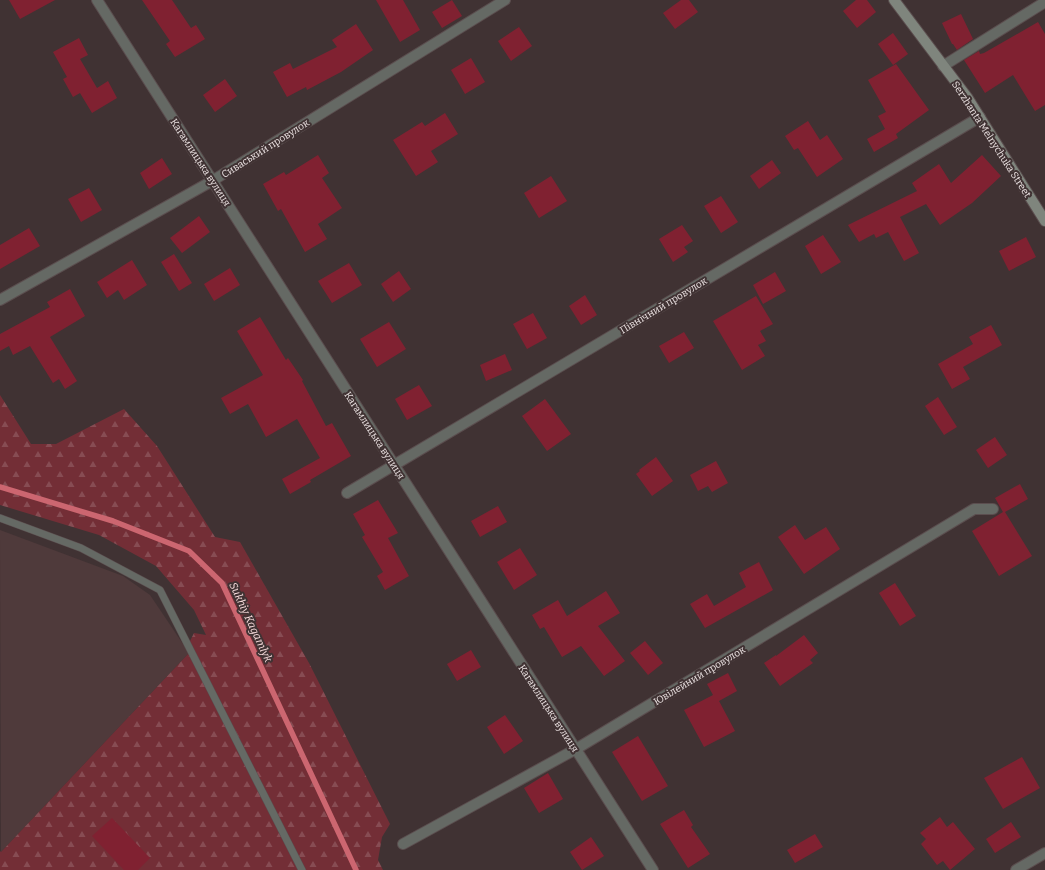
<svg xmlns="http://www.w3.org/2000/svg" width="1045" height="870" viewBox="0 0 1045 870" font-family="Bitter,serif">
<defs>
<pattern id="forest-firs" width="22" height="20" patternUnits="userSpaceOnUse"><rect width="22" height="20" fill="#732e36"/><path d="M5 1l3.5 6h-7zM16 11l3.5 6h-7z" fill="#874c53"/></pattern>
</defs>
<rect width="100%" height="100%" fill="#403233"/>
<path fill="#4f3a3b" d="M 0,530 L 123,576 L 150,595 L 189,653 L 1,852 Z"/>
<path fill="url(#forest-firs)" d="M 0,395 L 31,444 L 56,444 L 124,409 L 157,446 L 215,537 L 240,542 L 309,663 L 390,824 L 382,837 L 378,860 L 383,870 L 0,870 L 0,851 L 1,852 L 189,653 L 189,643 L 194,633 L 206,635 L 194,610 L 156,566 L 99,535 L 0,505 Z"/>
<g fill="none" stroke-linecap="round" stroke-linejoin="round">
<path stroke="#cc6670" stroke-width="5.5" d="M 0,487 L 113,521 L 189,551 L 222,583 L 356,870"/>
</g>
<g fill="#802131">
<path d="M 9,0 L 55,0 L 20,19 Z"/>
<path d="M 142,0 L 172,0 L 191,28 L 196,25 L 205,39 L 175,57 L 166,44 L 170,41 Z"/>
<path d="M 376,0 L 403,0 L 420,30 L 400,42 Z"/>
<path d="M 452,0 L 462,16 L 442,28 L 432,12 Z"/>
<path d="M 681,0 L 689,0 L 698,12 L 675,29 L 663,13 Z"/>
<path d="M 856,0 L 867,0 L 876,12 L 857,28 L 843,11 Z"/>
<path d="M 961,14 L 973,39 L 957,50 L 953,44 L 952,44 L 942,23 Z"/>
<path d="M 1038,22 L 1045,34 L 1045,105 L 1035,111 L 1013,75 L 985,93 L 964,60 L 979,51 L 980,54 L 984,53 Z"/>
<path d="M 356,24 L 373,50 L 341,72 L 307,90 L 306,87 L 287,97 L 273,72 L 290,63 L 293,69 L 337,47 L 332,40 Z"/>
<path d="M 519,27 L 532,46 L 511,61 L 498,41 Z"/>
<path d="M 893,33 L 908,54 L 893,65 L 878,44 Z"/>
<path d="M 79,38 L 88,55 L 80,59 L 97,88 L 108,81 L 117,98 L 92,113 L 80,93 L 73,97 L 63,79 L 67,77 L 53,52 Z"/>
<path d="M 471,58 L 485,82 L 465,94 L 451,70 Z"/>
<path d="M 896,64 L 929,110 L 896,134 L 898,138 L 874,152 L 867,139 L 885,129 L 878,116 L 886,112 L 868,80 Z"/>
<path d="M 225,79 L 237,96 L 215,112 L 203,95 Z"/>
<path d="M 445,113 L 458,134 L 431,151 L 438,162 L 416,176 L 393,140 L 422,122 L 425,126 Z"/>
<path d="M 808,121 L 820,140 L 827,135 L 843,159 L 817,177 L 798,148 L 794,150 L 785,136 Z"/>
<path d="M 318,155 L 329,173 L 322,178 L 342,208 L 318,224 L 327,239 L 305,252 L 281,209 L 278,211 L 263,184 L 284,172 L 286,175 Z"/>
<path d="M 982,155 L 1001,176 L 972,203 L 940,225 L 926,204 L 900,217 L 919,253 L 904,261 L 888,232 L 876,238 L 874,234 L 859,242 L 848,225 L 917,191 L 912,183 L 939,164 L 951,183 Z"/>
<path d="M 162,158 L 172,174 L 149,189 L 140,173 Z"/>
<path d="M 772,160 L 781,173 L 759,189 L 750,176 Z"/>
<path d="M 551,176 L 567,201 L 539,218 L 524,193 Z"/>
<path d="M 89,188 L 102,210 L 81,222 L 68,199 Z"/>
<path d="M 721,196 L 738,222 L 721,233 L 704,206 Z"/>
<path d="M 199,216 L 210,232 L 182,253 L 170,238 Z"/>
<path d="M 682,225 L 693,241 L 684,247 L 688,252 L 673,262 L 659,239 Z"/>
<path d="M 29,228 L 40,246 L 0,269 L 0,245 Z"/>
<path d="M 823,235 L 841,262 L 821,274 L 805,246 Z"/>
<path d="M 1026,237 L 1036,257 L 1009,271 L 999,251 Z"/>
<path d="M 174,254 L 192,283 L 179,291 L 161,262 Z"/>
<path d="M 132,260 L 147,285 L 124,300 L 118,290 L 107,298 L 97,282 Z"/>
<path d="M 349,263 L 362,285 L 332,303 L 318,281 Z"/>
<path d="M 230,268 L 240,285 L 214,301 L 204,284 Z"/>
<path d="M 399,271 L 411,289 L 393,302 L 381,284 Z"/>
<path d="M 775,272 L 786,291 L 763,304 L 753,285 Z"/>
<path d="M 70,289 L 85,316 L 50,337 L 77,381 L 65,389 L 59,379 L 53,383 L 30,346 L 13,355 L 9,346 L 0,351 L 0,334 L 50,307 L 47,302 Z"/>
<path d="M 585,295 L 597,315 L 581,325 L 569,306 Z"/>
<path d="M 756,296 L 773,324 L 760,331 L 766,341 L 758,345 L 765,356 L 742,370 L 713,321 Z"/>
<path d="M 533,313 L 547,338 L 527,349 L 513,324 Z"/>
<path d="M 260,317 L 286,360 L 288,358 L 303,380 L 302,381 L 326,426 L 332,423 L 351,456 L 310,480 L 311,482 L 290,494 L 282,479 L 320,458 L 297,419 L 266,437 L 248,404 L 230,414 L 221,398 L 263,375 L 237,331 Z"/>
<path d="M 389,322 L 406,349 L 377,367 L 360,339 Z"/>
<path d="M 991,325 L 1002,345 L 963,367 L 970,379 L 952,389 L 938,364 L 973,344 L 969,337 Z"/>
<path d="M 684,332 L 694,348 L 669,363 L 659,346 Z"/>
<path d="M 505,354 L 512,370 L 486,381 L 480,365 Z"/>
<path d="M 419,385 L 432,406 L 407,420 L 395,399 Z"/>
<path d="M 938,397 L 957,427 L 944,435 L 925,406 Z"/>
<path d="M 545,399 L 571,434 L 547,451 L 522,416 Z"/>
<path d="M 995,437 L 1007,455 L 988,468 L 976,450 Z"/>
<path d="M 656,457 L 673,481 L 652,496 L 636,474 L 640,471 L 639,470 Z"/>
<path d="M 716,461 L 728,483 L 712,492 L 708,486 L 698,491 L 690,475 Z"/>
<path d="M 1020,484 L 1028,499 L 1005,512 L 1032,556 L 999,576 L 972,531 L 1003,512 L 995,498 Z"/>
<path d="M 378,500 L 398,533 L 388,538 L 409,576 L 385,590 L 377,576 L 383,572 L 362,537 L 365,535 L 353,514 Z"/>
<path d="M 498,506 L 507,522 L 480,537 L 471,521 Z"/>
<path d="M 795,525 L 805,540 L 826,527 L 840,549 L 804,574 L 778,537 Z"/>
<path d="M 520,548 L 537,575 L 514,590 L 497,562 Z"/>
<path d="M 759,562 L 773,590 L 705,628 L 690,604 L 707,594 L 714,606 L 746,587 L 739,573 Z"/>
<path d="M 895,583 L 916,616 L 900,626 L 879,593 Z"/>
<path d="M 606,591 L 620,613 L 598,626 L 625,661 L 604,676 L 581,646 L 562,657 L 544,627 L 540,629 L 532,615 L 558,600 L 567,616 Z"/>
<path d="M 804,635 L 818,653 L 810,660 L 813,663 L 780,686 L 764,663 L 776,655 L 776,656 Z"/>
<path d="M 645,641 L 663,663 L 648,675 L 630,653 Z"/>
<path d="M 471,650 L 481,667 L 457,681 L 447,664 Z"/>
<path d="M 728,673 L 737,691 L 719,701 L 735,731 L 704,747 L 684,710 L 713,695 L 707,684 Z"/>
<path d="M 505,715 L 523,741 L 504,754 L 487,727 Z"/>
<path d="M 638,736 L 668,786 L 642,801 L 612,752 Z"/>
<path d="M 1022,757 L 1040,788 L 1003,809 L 984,778 Z"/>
<path d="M 548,773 L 563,799 L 539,813 L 524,788 Z"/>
<path d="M 684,810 L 693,825 L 691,827 L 710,854 L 688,868 L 660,824 Z"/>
<path d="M 940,817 L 947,827 L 953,822 L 975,849 L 950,870 L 943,861 L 937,865 L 921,844 L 926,839 L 920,833 Z"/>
<path d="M 112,818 L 150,858 L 138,870 L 124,870 L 92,836 Z"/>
<path d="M 1011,822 L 1021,837 L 995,853 L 986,839 Z"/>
<path d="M 815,834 L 823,847 L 795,863 L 787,850 Z"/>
<path d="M 591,837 L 604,856 L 582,870 L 570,852 Z"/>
</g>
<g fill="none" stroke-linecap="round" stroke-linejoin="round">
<g stroke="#5b4e4f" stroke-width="8">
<path id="lane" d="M 0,518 L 81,548 L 160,590 L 302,870"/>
</g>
<g stroke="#5b4e4f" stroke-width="12">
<g id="street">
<path d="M 97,0 L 653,870"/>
<path d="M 943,66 L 1045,2"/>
<path d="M 0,300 L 212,181 L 505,0"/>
<path d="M 347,493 L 980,117"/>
<path d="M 403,844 L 576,749 L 974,509 L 993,509"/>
<path d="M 1016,870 L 1045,853"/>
</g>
</g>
<g stroke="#5b4e4f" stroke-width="12">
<path id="secondary" d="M 894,0 L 967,97 L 1045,221"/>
</g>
<use href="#lane" stroke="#656964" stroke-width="7"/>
<use href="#street" stroke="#656964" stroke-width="10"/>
<use href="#secondary" stroke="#7f857d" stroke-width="10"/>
</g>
<g text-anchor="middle" stroke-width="4" stroke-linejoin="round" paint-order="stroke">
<g font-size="10" fill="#ebe2e2" stroke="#403233">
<text transform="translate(992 139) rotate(57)" y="4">Serzhanta Melnychuka Street</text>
<text transform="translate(265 148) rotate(-32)" y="4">Сиваський провулок</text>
<text transform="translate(201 162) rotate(57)" y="4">Кагамлицька вулиця</text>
<text transform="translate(663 305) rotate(-31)" y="4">Північний провулок</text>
<text transform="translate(375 435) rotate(57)" y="4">Кагамлицька вулиця</text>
<text transform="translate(699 675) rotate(-31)" y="4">Ювілейний провулок</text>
<text transform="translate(549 708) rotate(57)" y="4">Кагамлицька вулиця</text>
</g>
<g font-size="11" font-style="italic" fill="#f7dbdc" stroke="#403233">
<text transform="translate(251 622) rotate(65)" y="4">Sukhiy Kagamlyk</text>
</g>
</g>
</svg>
